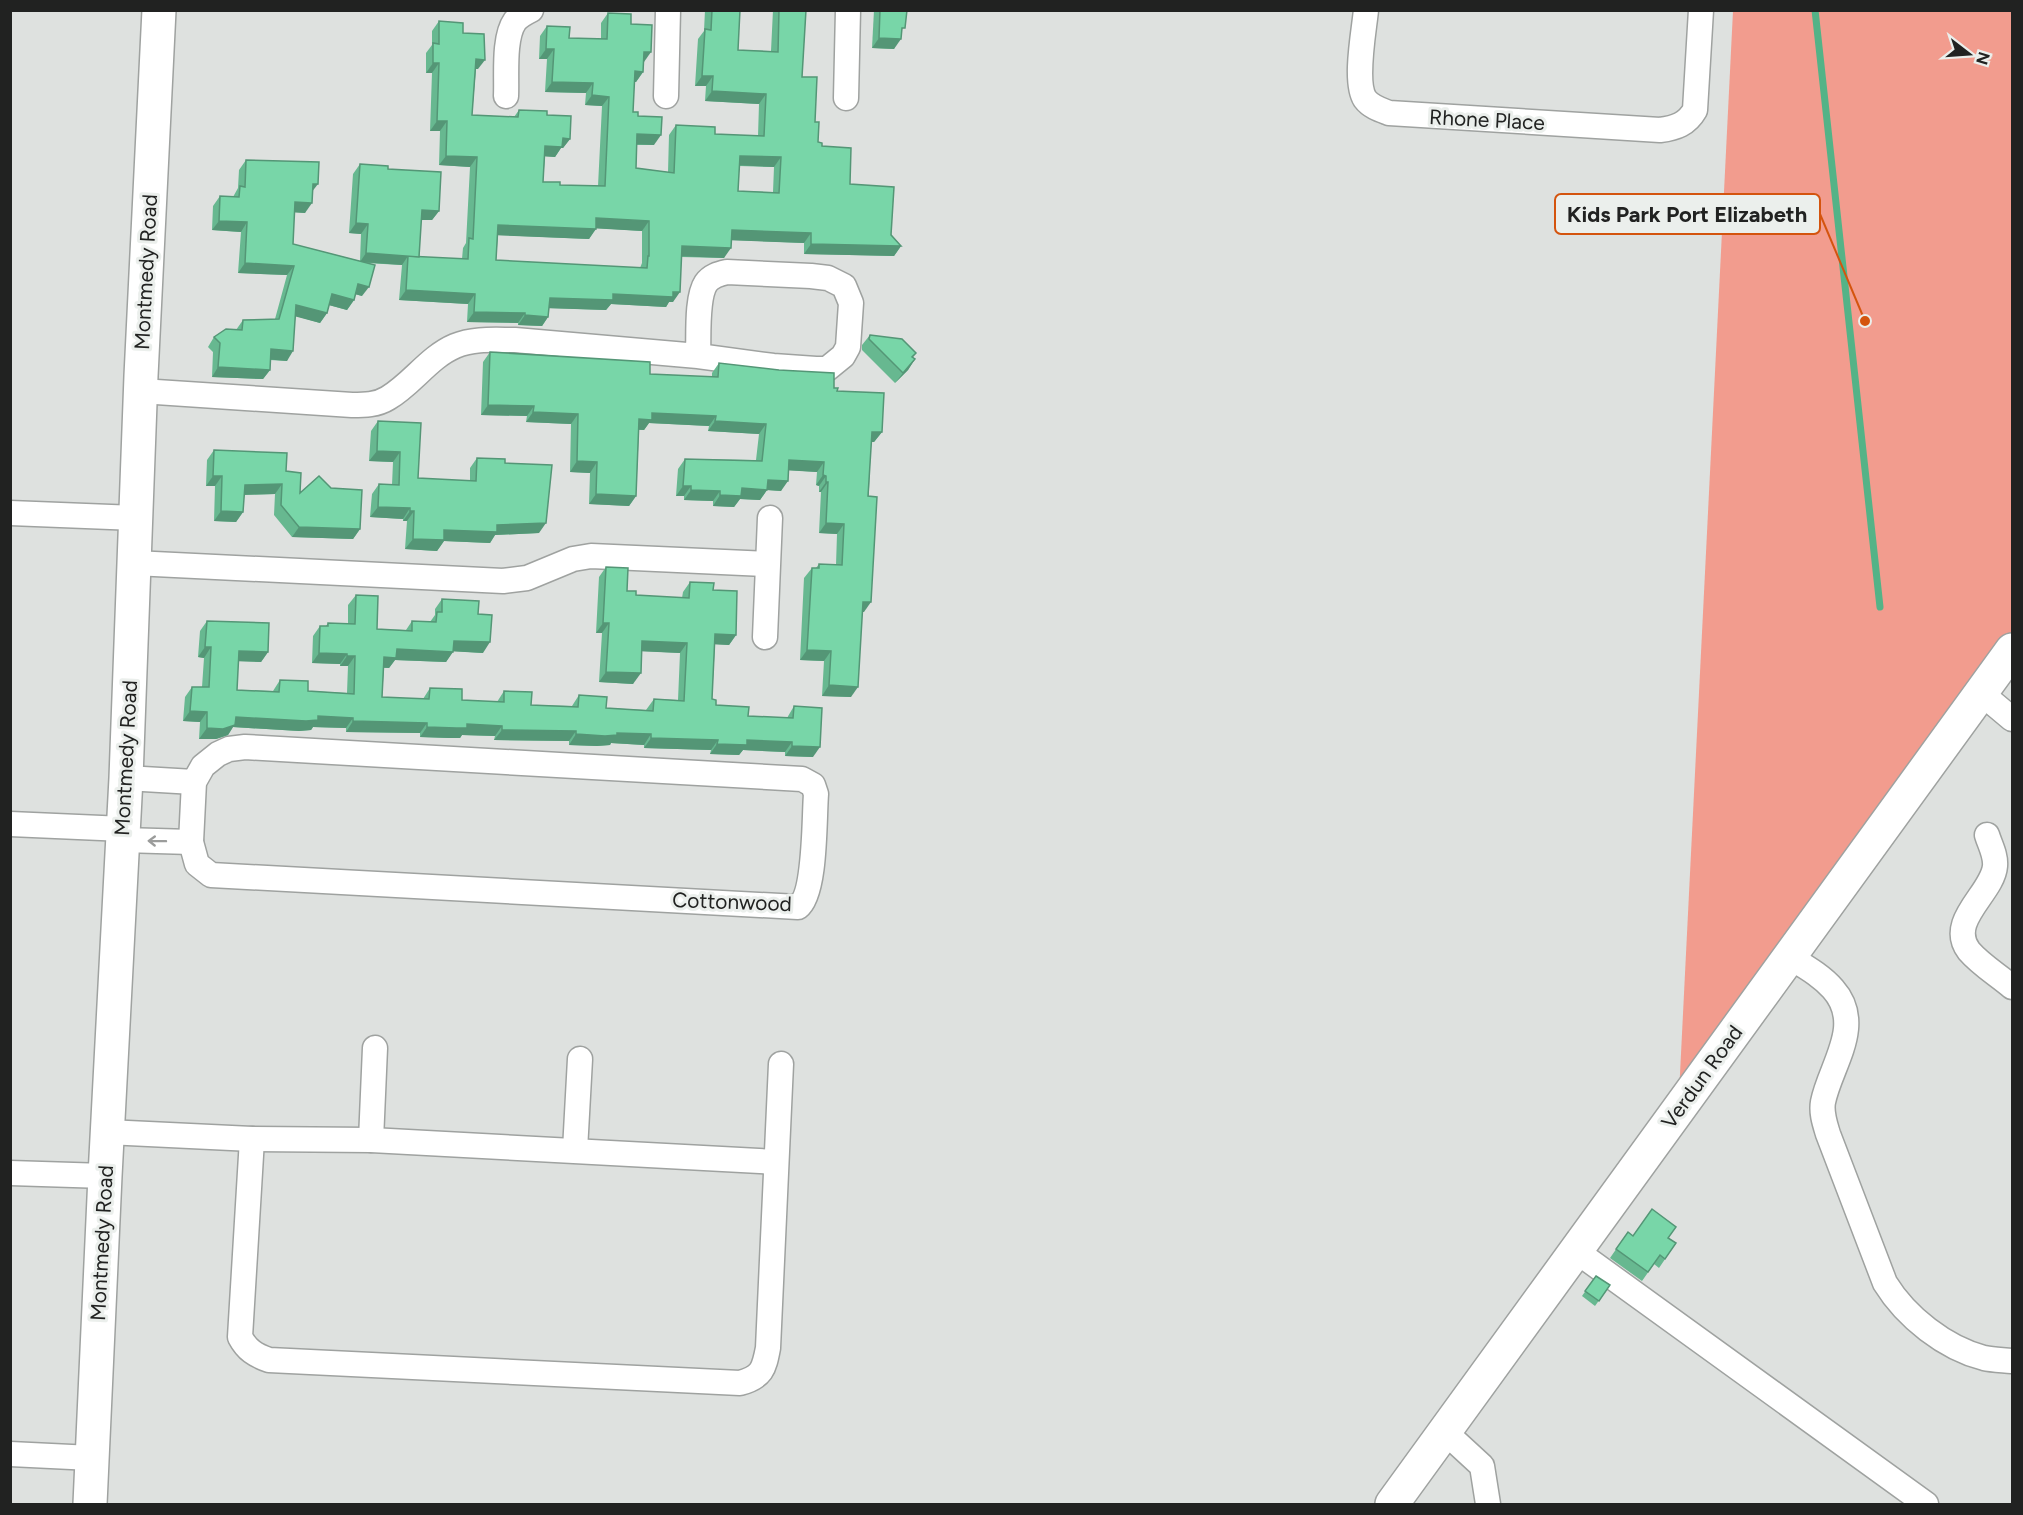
<svg xmlns="http://www.w3.org/2000/svg" width="2023" height="1515" viewBox="0 0 2023 1515" font-family="Figtree,sans-serif">
<rect width="100%" height="100%" fill="#dee1df"/>
<path fill="#f29c8e" d="M 1733,11 L 2012,11 L 2012,632 L 1679,1094 Z"/>
<g fill="none" stroke-linecap="round" stroke-linejoin="round">
<path stroke="#54b387" stroke-width="7" d="M 1815,10 L 1880,607"/>
<g stroke="#9fa2a0" stroke-width="27">
<g id="street">
<path d="M 1366,10 C 1364,31 1354,82 1365,99 C 1371,107 1381,110 1389,113 L 1660,130 C 1676,128 1687,124 1695,110 L 1701,10"/>
<path d="M 506,96 C 507,76 503,38 515,21 C 519,16 525,13 531,10"/>
<path d="M 666,96 L 668,10"/>
<path d="M 846,98 L 848,10"/>
<path d="M 141,391 L 352,405 C 364,405 377,405 388,398 C 412,384 429,357 455,346 C 474,338 495,340 515,340 L 698,356 L 773,366 L 816,369 L 827,369 L 843,356 L 848,347 L 851,303 L 844,286 L 828,278 L 811,276 L 727,272 C 718,274 711,276 706,283 C 696,298 699,337 698,356"/>
<path d="M 10,513 L 136,518"/>
<path d="M 134,563 L 503,581 L 527,578 L 573,559 L 591,556 L 767,564"/>
<path d="M 765,637 L 770,518"/>
<path d="M 1981,693 L 2012,719"/>
<path d="M 245,747 L 802,779 L 813,785 L 816,794 C 814,818 816,894 798,907 L 211,875 L 197,864 L 191,842 L 194,782 L 203,766 L 218,754 L 229,749 Z"/>
<path d="M 126,778 L 194,782"/>
<path d="M 10,824 L 124,829"/>
<path d="M 1987,835 C 1990,845 1996,855 1995,866 C 1993,893 1946,921 1969,951 C 1981,965 1998,975 2012,987"/>
<path d="M 123,840 L 191,842"/>
<path d="M 1788,956 C 1804,966 1821,975 1833,989 C 1865,1025 1830,1066 1823,1102 C 1821,1113 1825,1124 1828,1134 L 1885,1283 C 1906,1317 1945,1348 1984,1358 C 1993,1360 2003,1360 2012,1361"/>
<path d="M 107,1132 L 252,1139 L 371,1140 L 776,1162"/>
<path d="M 252,1139 L 240,1337 C 247,1350 255,1355 269,1360 L 740,1383 C 762,1377 764,1369 768,1348 L 781,1064"/>
<path d="M 371,1140 L 375,1048"/>
<path d="M 575,1150 L 580,1059"/>
<path d="M 10,1173 L 105,1176"/>
<path d="M 1576,1251 L 1926,1504"/>
<path d="M 1444,1431 L 1482,1466 L 1488,1504"/>
<path d="M 10,1454 L 92,1458"/>
</g>
</g>
<g stroke="#9fa2a0" stroke-width="36">
<g id="secondary">
<path d="M 90,1504 L 105,1176 L 126,778 L 141,376 L 159,10"/>
<path d="M 1392,1504 L 2012,650"/>
</g>
</g>
<use href="#street" stroke="#fff" stroke-width="24"/>
<use href="#secondary" stroke="#fff" stroke-width="33"/>
</g>
<g fill="#67b890" fill-rule="evenodd">
<path d="M 705,10 L 740,10 L 738,50 L 771,51 L 773,10 L 806,10 L 802,77 L 815,122 L 818,142 L 822,146 L 850,184 L 901,246 L 894,256 L 804,254 L 804,243 L 731,240 L 724,258 L 681,257 L 673,302 L 669,302 L 666,307 L 611,304 L 606,310 L 549,308 L 548,317 L 542,326 L 518,325 L 518,323 L 467,322 L 468,304 L 399,300 L 402,265 L 365,263 L 362,296 L 355,294 L 354,300 L 347,310 L 329,305 L 327,313 L 320,323 L 296,316 L 287,361 L 270,360 L 270,370 L 263,379 L 212,377 L 213,352 L 208,347 L 214,337 L 236,330 L 243,320 L 275,319 L 287,275 L 238,273 L 241,232 L 212,230 L 213,206 L 220,196 L 233,197 L 238,188 L 239,170 L 246,160 L 313,191 L 305,213 L 294,212 L 293,244 L 360,261 L 361,234 L 349,233 L 353,174 L 360,164 L 388,169 L 439,211 L 432,220 L 421,220 L 419,257 L 462,259 L 463,248 L 466,243 L 470,167 L 439,165 L 440,131 L 430,131 L 432,73 L 426,73 L 426,53 L 432,45 L 432,31 L 439,21 L 463,33 L 478,69 L 476,69 L 472,115 L 514,117 L 519,110 L 547,115 L 570,139 L 563,148 L 561,148 L 555,157 L 545,156 L 543,182 L 560,185 L 598,186 L 602,106 L 585,105 L 586,93 L 545,92 L 547,59 L 539,59 L 540,36 L 547,26 L 569,38 L 601,39 L 601,23 L 608,13 L 631,24 L 644,62 L 643,72 L 636,82 L 634,82 L 633,112 L 638,116 L 654,145 L 637,145 L 636,168 L 668,172 L 669,135 L 676,125 L 715,134 L 758,136 L 759,104 L 705,101 L 706,86 L 695,86 L 698,39 L 704,31 ZM 739,166 L 774,167 L 773,192 L 738,191 ZM 596,228 L 642,231 L 642,263 L 640,268 L 496,260 L 498,235 L 589,239 Z"/>
<path d="M 874,10 L 907,10 L 901,34 L 894,49 L 872,48 Z"/>
<path d="M 870,335 L 916,353 L 913,357 L 915,359 L 908,370 L 895,383 L 862,350 L 862,345 Z"/>
<path d="M 490,352 L 650,374 L 712,377 L 712,373 L 719,363 L 834,388 L 882,432 L 874,442 L 871,442 L 864,612 L 862,612 L 851,697 L 822,696 L 824,661 L 800,660 L 804,578 L 812,568 L 816,568 L 819,564 L 836,565 L 837,534 L 819,533 L 821,492 L 819,492 L 819,486 L 816,485 L 817,472 L 788,470 L 781,491 L 767,490 L 760,500 L 740,499 L 734,507 L 713,506 L 713,501 L 684,500 L 684,496 L 676,496 L 678,469 L 685,459 L 756,460 L 759,434 L 708,431 L 709,426 L 649,423 L 644,430 L 639,430 L 636,496 L 629,506 L 589,504 L 590,473 L 570,472 L 571,424 L 526,422 L 527,416 L 481,415 L 483,362 Z"/>
<path d="M 378,421 L 418,478 L 470,481 L 470,468 L 477,458 L 505,463 L 539,533 L 495,535 L 490,543 L 444,541 L 437,551 L 405,549 L 407,521 L 403,521 L 403,519 L 370,517 L 372,494 L 379,484 L 392,485 L 393,462 L 369,461 L 371,431 Z"/>
<path d="M 214,450 L 286,471 L 300,493 L 360,529 L 353,539 L 292,537 L 274,515 L 275,494 L 244,495 L 243,512 L 236,522 L 214,521 L 215,486 L 206,486 L 207,460 Z"/>
<path d="M 606,567 L 627,591 L 636,595 L 682,598 L 683,592 L 690,582 L 713,590 L 736,635 L 729,645 L 715,644 L 712,699 L 716,705 L 748,716 L 787,718 L 794,706 L 813,757 L 785,756 L 785,752 L 743,750 L 739,755 L 710,754 L 711,750 L 644,748 L 644,745 L 611,743 L 610,745 L 597,746 L 569,745 L 569,741 L 494,740 L 495,736 L 462,735 L 460,738 L 449,738 L 420,737 L 420,733 L 346,732 L 346,728 L 313,727 L 311,730 L 299,731 L 233,727 L 228,735 L 216,739 L 199,739 L 200,722 L 183,721 L 185,697 L 192,687 L 202,687 L 204,658 L 198,657 L 200,631 L 207,621 L 268,652 L 261,662 L 238,661 L 237,690 L 273,691 L 280,680 L 308,691 L 347,693 L 348,666 L 340,666 L 340,664 L 312,663 L 313,636 L 320,626 L 326,626 L 328,623 L 348,623 L 348,605 L 356,595 L 377,629 L 406,630 L 412,621 L 430,622 L 435,615 L 435,609 L 442,599 L 478,614 L 483,653 L 453,651 L 446,662 L 395,660 L 389,668 L 384,668 L 382,697 L 423,699 L 430,688 L 462,700 L 497,702 L 504,691 L 531,705 L 572,706 L 579,695 L 606,708 L 646,710 L 654,699 L 678,700 L 680,653 L 642,651 L 633,684 L 599,682 L 602,633 L 596,633 L 599,577 Z"/>
<path d="M 1628,1232 L 1633,1236 L 1669,1238 L 1676,1243 L 1659,1268 L 1654,1264 L 1642,1281 L 1610,1258 Z"/>
<path d="M 1596,1276 L 1610,1285 L 1595,1306 L 1582,1296 Z"/>
</g>
<g fill="#549676">
<path d="M 879,38 L 901,39 L 894,49 L 872,48 Z"/>
<path d="M 546,49 L 554,49 L 547,59 L 539,59 Z"/>
<path d="M 644,52 L 651,52 L 644,62 L 637,62 Z"/>
<path d="M 476,59 L 485,60 L 478,69 L 470,69 Z"/>
<path d="M 433,63 L 439,63 L 432,73 L 426,73 Z"/>
<path d="M 635,71 L 643,72 L 636,82 L 628,81 Z"/>
<path d="M 702,76 L 713,76 L 706,86 L 695,86 Z"/>
<path d="M 552,82 L 593,83 L 586,93 L 545,92 Z"/>
<path d="M 712,91 L 766,94 L 759,104 L 705,101 Z"/>
<path d="M 592,95 L 609,97 L 602,106 L 585,105 Z"/>
<path d="M 437,121 L 447,121 L 440,131 L 430,131 Z"/>
<path d="M 637,134 L 661,135 L 654,145 L 630,144 Z"/>
<path d="M 563,138 L 570,139 L 563,148 L 561,148 L 555,157 L 538,156 L 545,146 Z"/>
<path d="M 446,156 L 477,157 L 470,167 L 439,165 Z"/>
<path d="M 740,156 L 781,157 L 774,167 L 733,165 Z"/>
<path d="M 313,184 L 318,184 L 311,193 Z"/>
<path d="M 295,202 L 312,203 L 305,213 L 288,212 Z"/>
<path d="M 422,210 L 439,211 L 432,220 L 415,220 Z"/>
<path d="M 596,218 L 649,221 L 642,231 L 589,228 Z"/>
<path d="M 219,221 L 247,222 L 241,232 L 212,230 Z"/>
<path d="M 356,223 L 368,224 L 361,234 L 349,233 Z"/>
<path d="M 498,225 L 596,229 L 589,239 L 491,235 Z"/>
<path d="M 732,230 L 811,233 L 804,243 L 725,240 Z"/>
<path d="M 811,244 L 901,246 L 894,256 L 804,254 Z"/>
<path d="M 682,246 L 731,248 L 724,258 L 675,256 Z"/>
<path d="M 366,253 L 419,257 L 408,256 L 402,265 L 360,262 Z"/>
<path d="M 245,263 L 294,266 L 287,275 L 238,273 Z"/>
<path d="M 358,284 L 369,287 L 362,296 L 351,293 Z"/>
<path d="M 406,290 L 475,294 L 468,304 L 399,300 Z"/>
<path d="M 680,292 L 673,302 L 669,302 L 666,307 L 611,304 L 606,310 L 543,308 L 550,298 L 613,294 Z"/>
<path d="M 332,294 L 354,300 L 347,310 L 325,304 Z"/>
<path d="M 296,305 L 327,313 L 320,323 L 290,315 Z"/>
<path d="M 474,312 L 525,313 L 518,323 L 467,322 Z"/>
<path d="M 525,315 L 548,317 L 542,326 L 518,325 Z"/>
<path d="M 271,349 L 293,351 L 287,361 L 264,359 Z"/>
<path d="M 915,359 L 908,370 L 895,383 L 903,373 Z"/>
<path d="M 218,367 L 270,370 L 263,379 L 212,377 Z"/>
<path d="M 488,405 L 534,406 L 527,416 L 481,415 Z"/>
<path d="M 533,412 L 578,414 L 571,424 L 526,422 Z"/>
<path d="M 652,413 L 716,416 L 709,426 L 649,423 L 644,430 L 632,429 L 639,419 Z"/>
<path d="M 715,421 L 766,424 L 759,434 L 708,431 Z"/>
<path d="M 872,432 L 882,432 L 874,442 L 865,442 Z"/>
<path d="M 377,451 L 400,452 L 393,462 L 369,461 Z"/>
<path d="M 789,460 L 824,462 L 817,472 L 782,470 Z"/>
<path d="M 577,461 L 597,462 L 590,473 L 570,472 Z"/>
<path d="M 823,475 L 826,476 L 819,486 L 816,485 Z"/>
<path d="M 213,476 L 222,476 L 215,486 L 206,486 Z"/>
<path d="M 768,480 L 788,481 L 781,491 L 767,490 L 760,500 L 740,499 L 734,507 L 713,506 L 720,495 Z"/>
<path d="M 826,482 L 828,482 L 821,492 L 819,492 Z"/>
<path d="M 282,484 L 275,494 L 238,495 L 245,485 Z"/>
<path d="M 683,486 L 691,486 L 684,496 L 676,496 Z"/>
<path d="M 691,490 L 720,491 L 713,501 L 684,500 Z"/>
<path d="M 596,494 L 636,496 L 629,506 L 589,504 Z"/>
<path d="M 378,507 L 410,508 L 403,519 L 370,517 Z"/>
<path d="M 221,511 L 243,512 L 236,522 L 214,521 Z"/>
<path d="M 410,511 L 414,511 L 407,521 L 403,521 Z"/>
<path d="M 546,523 L 539,533 L 495,535 L 490,543 L 444,541 L 437,551 L 405,549 L 413,539 L 444,530 L 497,525 Z"/>
<path d="M 826,523 L 844,524 L 837,534 L 819,533 Z"/>
<path d="M 299,527 L 360,529 L 353,539 L 292,537 Z"/>
<path d="M 863,602 L 871,602 L 864,612 L 856,612 Z"/>
<path d="M 603,623 L 609,623 L 602,633 L 596,633 Z"/>
<path d="M 715,634 L 736,635 L 729,645 L 708,644 Z"/>
<path d="M 454,641 L 490,642 L 483,653 L 447,651 Z"/>
<path d="M 642,641 L 687,643 L 680,653 L 635,651 Z"/>
<path d="M 205,647 L 211,647 L 204,658 L 198,657 Z"/>
<path d="M 397,649 L 453,652 L 446,662 L 395,660 L 389,668 L 377,667 L 384,657 Z"/>
<path d="M 807,650 L 831,651 L 824,661 L 800,660 Z"/>
<path d="M 239,651 L 268,652 L 261,662 L 232,661 Z"/>
<path d="M 319,653 L 347,654 L 340,664 L 312,663 Z"/>
<path d="M 347,656 L 355,656 L 348,666 L 340,666 Z"/>
<path d="M 606,672 L 641,673 L 633,684 L 599,682 Z"/>
<path d="M 829,685 L 858,687 L 851,697 L 822,696 Z"/>
<path d="M 190,711 L 207,712 L 200,722 L 183,721 Z"/>
<path d="M 318,716 L 353,718 L 346,728 L 313,727 L 311,730 L 299,731 L 233,727 L 228,735 L 216,739 L 199,739 L 207,728 L 236,717 Z"/>
<path d="M 353,721 L 427,723 L 420,733 L 346,732 Z"/>
<path d="M 467,724 L 502,726 L 495,736 L 462,735 L 460,738 L 449,738 L 420,737 L 427,727 Z"/>
<path d="M 502,730 L 576,731 L 569,741 L 494,740 Z"/>
<path d="M 617,733 L 651,734 L 644,745 L 611,743 L 610,745 L 597,746 L 569,745 L 576,734 Z"/>
<path d="M 651,738 L 718,740 L 711,750 L 644,748 Z"/>
<path d="M 747,740 L 792,742 L 785,752 L 743,750 L 739,755 L 710,754 L 717,744 Z"/>
<path d="M 792,746 L 820,747 L 813,757 L 785,756 Z"/>
</g>
<g fill="#78d6a8" stroke="#549676" stroke-width="1.5" fill-rule="evenodd">
<path d="M 712,10 L 740,10 L 738,50 L 778,52 L 779,10 L 806,10 L 802,77 L 817,77 L 815,122 L 819,122 L 818,142 L 822,143 L 822,146 L 851,148 L 850,184 L 894,187 L 891,235 L 901,246 L 811,244 L 811,233 L 732,230 L 731,248 L 682,246 L 680,292 L 673,292 L 673,297 L 613,294 L 613,300 L 550,298 L 548,317 L 525,315 L 525,313 L 474,312 L 475,294 L 406,290 L 408,256 L 468,259 L 469,238 L 473,239 L 477,157 L 446,156 L 447,121 L 437,121 L 439,63 L 433,63 L 433,43 L 439,44 L 439,21 L 463,23 L 463,33 L 484,34 L 485,60 L 476,59 L 472,115 L 518,117 L 519,110 L 547,111 L 547,115 L 571,116 L 570,139 L 563,138 L 562,147 L 545,146 L 543,182 L 560,182 L 560,185 L 605,186 L 609,97 L 592,95 L 593,83 L 552,82 L 554,49 L 546,49 L 547,26 L 570,27 L 569,38 L 607,39 L 608,13 L 631,14 L 631,24 L 652,25 L 651,52 L 644,52 L 643,72 L 635,71 L 633,112 L 638,112 L 638,116 L 662,117 L 661,135 L 637,134 L 636,168 L 674,173 L 676,125 L 715,127 L 715,134 L 764,136 L 766,94 L 712,91 L 713,76 L 702,76 L 705,29 L 711,30 ZM 740,156 L 781,157 L 779,193 L 738,191 ZM 596,218 L 649,221 L 649,256 L 648,256 L 647,268 L 496,260 L 498,225 L 596,229 Z"/>
<path d="M 880,10 L 907,10 L 905,28 L 902,28 L 901,39 L 879,38 Z"/>
<path d="M 246,160 L 319,162 L 318,184 L 313,184 L 312,203 L 295,202 L 293,244 L 375,265 L 369,287 L 358,284 L 354,300 L 332,294 L 327,313 L 296,305 L 293,351 L 271,349 L 270,370 L 218,367 L 220,343 L 214,337 L 226,329 L 242,330 L 243,320 L 279,319 L 294,266 L 245,263 L 247,222 L 219,221 L 220,196 L 239,197 L 240,186 L 245,187 Z"/>
<path d="M 360,164 L 388,166 L 388,169 L 441,172 L 439,211 L 422,210 L 419,257 L 366,253 L 368,224 L 356,223 Z"/>
<path d="M 870,335 L 902,339 L 916,353 L 912,357 L 915,359 L 903,373 L 869,339 Z"/>
<path d="M 490,352 L 650,362 L 650,374 L 718,377 L 719,363 L 779,370 L 834,373 L 834,388 L 838,388 L 837,391 L 884,393 L 882,432 L 872,432 L 868,496 L 877,497 L 871,602 L 863,602 L 858,687 L 829,685 L 831,651 L 807,650 L 812,568 L 819,568 L 819,564 L 842,565 L 844,524 L 826,523 L 828,482 L 826,482 L 826,476 L 823,475 L 824,462 L 789,460 L 788,481 L 768,480 L 767,490 L 742,488 L 741,496 L 720,495 L 720,491 L 691,490 L 691,486 L 683,486 L 685,459 L 762,461 L 766,424 L 715,421 L 716,416 L 652,413 L 652,420 L 639,419 L 636,496 L 596,494 L 597,462 L 577,461 L 578,414 L 533,412 L 534,406 L 488,405 Z"/>
<path d="M 378,421 L 421,423 L 418,478 L 476,481 L 477,458 L 505,459 L 505,463 L 552,465 L 546,523 L 497,525 L 497,532 L 444,530 L 444,540 L 413,539 L 414,511 L 410,511 L 410,508 L 378,507 L 379,484 L 399,485 L 400,452 L 377,451 Z"/>
<path d="M 214,450 L 287,453 L 286,471 L 301,473 L 300,493 L 319,476 L 331,488 L 362,490 L 360,529 L 299,527 L 281,505 L 282,484 L 245,485 L 243,512 L 221,511 L 222,476 L 213,476 Z"/>
<path d="M 606,567 L 628,568 L 627,591 L 636,591 L 636,595 L 689,598 L 690,582 L 714,583 L 713,590 L 737,591 L 736,635 L 715,634 L 712,699 L 716,700 L 716,705 L 749,707 L 748,716 L 793,718 L 794,706 L 822,708 L 820,747 L 792,746 L 792,742 L 747,740 L 747,745 L 717,744 L 718,740 L 651,738 L 651,734 L 617,733 L 617,735 L 605,736 L 576,734 L 576,731 L 502,730 L 502,726 L 467,724 L 467,728 L 456,728 L 427,727 L 427,723 L 353,721 L 353,718 L 318,716 L 318,720 L 306,721 L 236,717 L 235,725 L 223,729 L 207,728 L 207,712 L 190,711 L 192,687 L 209,687 L 211,647 L 205,647 L 207,621 L 269,623 L 268,652 L 239,651 L 237,690 L 279,692 L 280,680 L 308,681 L 308,691 L 354,694 L 355,656 L 347,656 L 347,654 L 319,653 L 320,626 L 328,626 L 328,623 L 355,624 L 356,595 L 378,596 L 377,629 L 412,631 L 412,621 L 436,622 L 437,612 L 442,612 L 442,599 L 479,601 L 478,614 L 492,615 L 490,642 L 454,641 L 453,652 L 397,649 L 396,658 L 384,657 L 382,697 L 429,699 L 430,688 L 462,689 L 462,700 L 504,702 L 504,691 L 532,692 L 531,705 L 578,707 L 579,695 L 607,697 L 606,708 L 653,711 L 654,699 L 684,701 L 687,643 L 642,641 L 641,673 L 606,672 L 609,623 L 603,623 Z"/>
<path d="M 1652,1209 L 1676,1227 L 1668,1238 L 1676,1243 L 1665,1259 L 1660,1255 L 1648,1272 L 1616,1249 L 1628,1232 L 1633,1236 Z"/>
<path d="M 1596,1276 L 1610,1285 L 1599,1301 L 1585,1291 Z"/>
</g>
<defs><path id="oneway-shaft" d="M-6 0H5M1.5-3L5.5 0L1.5 3" fill="none" stroke-width="1.6" stroke-linecap="round" stroke-linejoin="round" transform="scale(1.5)"/></defs>
<use stroke="#9b9c9b" href="#oneway-shaft" transform="translate(157 841) rotate(-179)"/>
<g text-anchor="middle" stroke-width="6" stroke-linejoin="round" paint-order="stroke">
<g font-size="21" fill="#212221" stroke="#ebefec">
<text transform="translate(1487 120) rotate(3)" y="7">Rhone Place</text>
<text transform="translate(146 272) rotate(-87)" y="7">Montmedy Road</text>
<text transform="translate(126 758) rotate(-87)" y="7">Montmedy Road</text>
<text transform="translate(732 902) rotate(2)" y="7">Cottonwood</text>
<text transform="translate(1702 1077) rotate(-54)" y="7">Verdun Road</text>
<text transform="translate(102 1243) rotate(-87)" y="7">Montmedy Road</text>
</g>
</g>
<path fill="none" stroke="#d4540e" stroke-width="2" d="M1865 321L1820 214"/>
<circle fill="#d4540e" stroke="#ebefec" stroke-width="2" cx="1865" cy="321" r="6"/>
<rect fill="#ebefec" stroke="#d4540e" stroke-width="2" x="1555" y="194" width="265" height="40" rx="6"/>
<g font-size="22" text-anchor="middle" font-weight="bold" fill="#212221">
<text x="1687" y="222">Kids Park Port Elizabeth</text>
</g>
<rect width="2023" height="1515" fill="none" stroke="#212221" stroke-width="24"/>
<g transform="translate(1969 54) rotate(107)" stroke="#ebefec" stroke-width="4.5" paint-order="stroke">
<path d="M0-4.5L10 22L0 15L-10 22Z" fill="#212221"/>
<text y="-9" font-size="16" font-weight="bold" text-anchor="middle" fill="#212221">N</text>
</g>
</svg>
